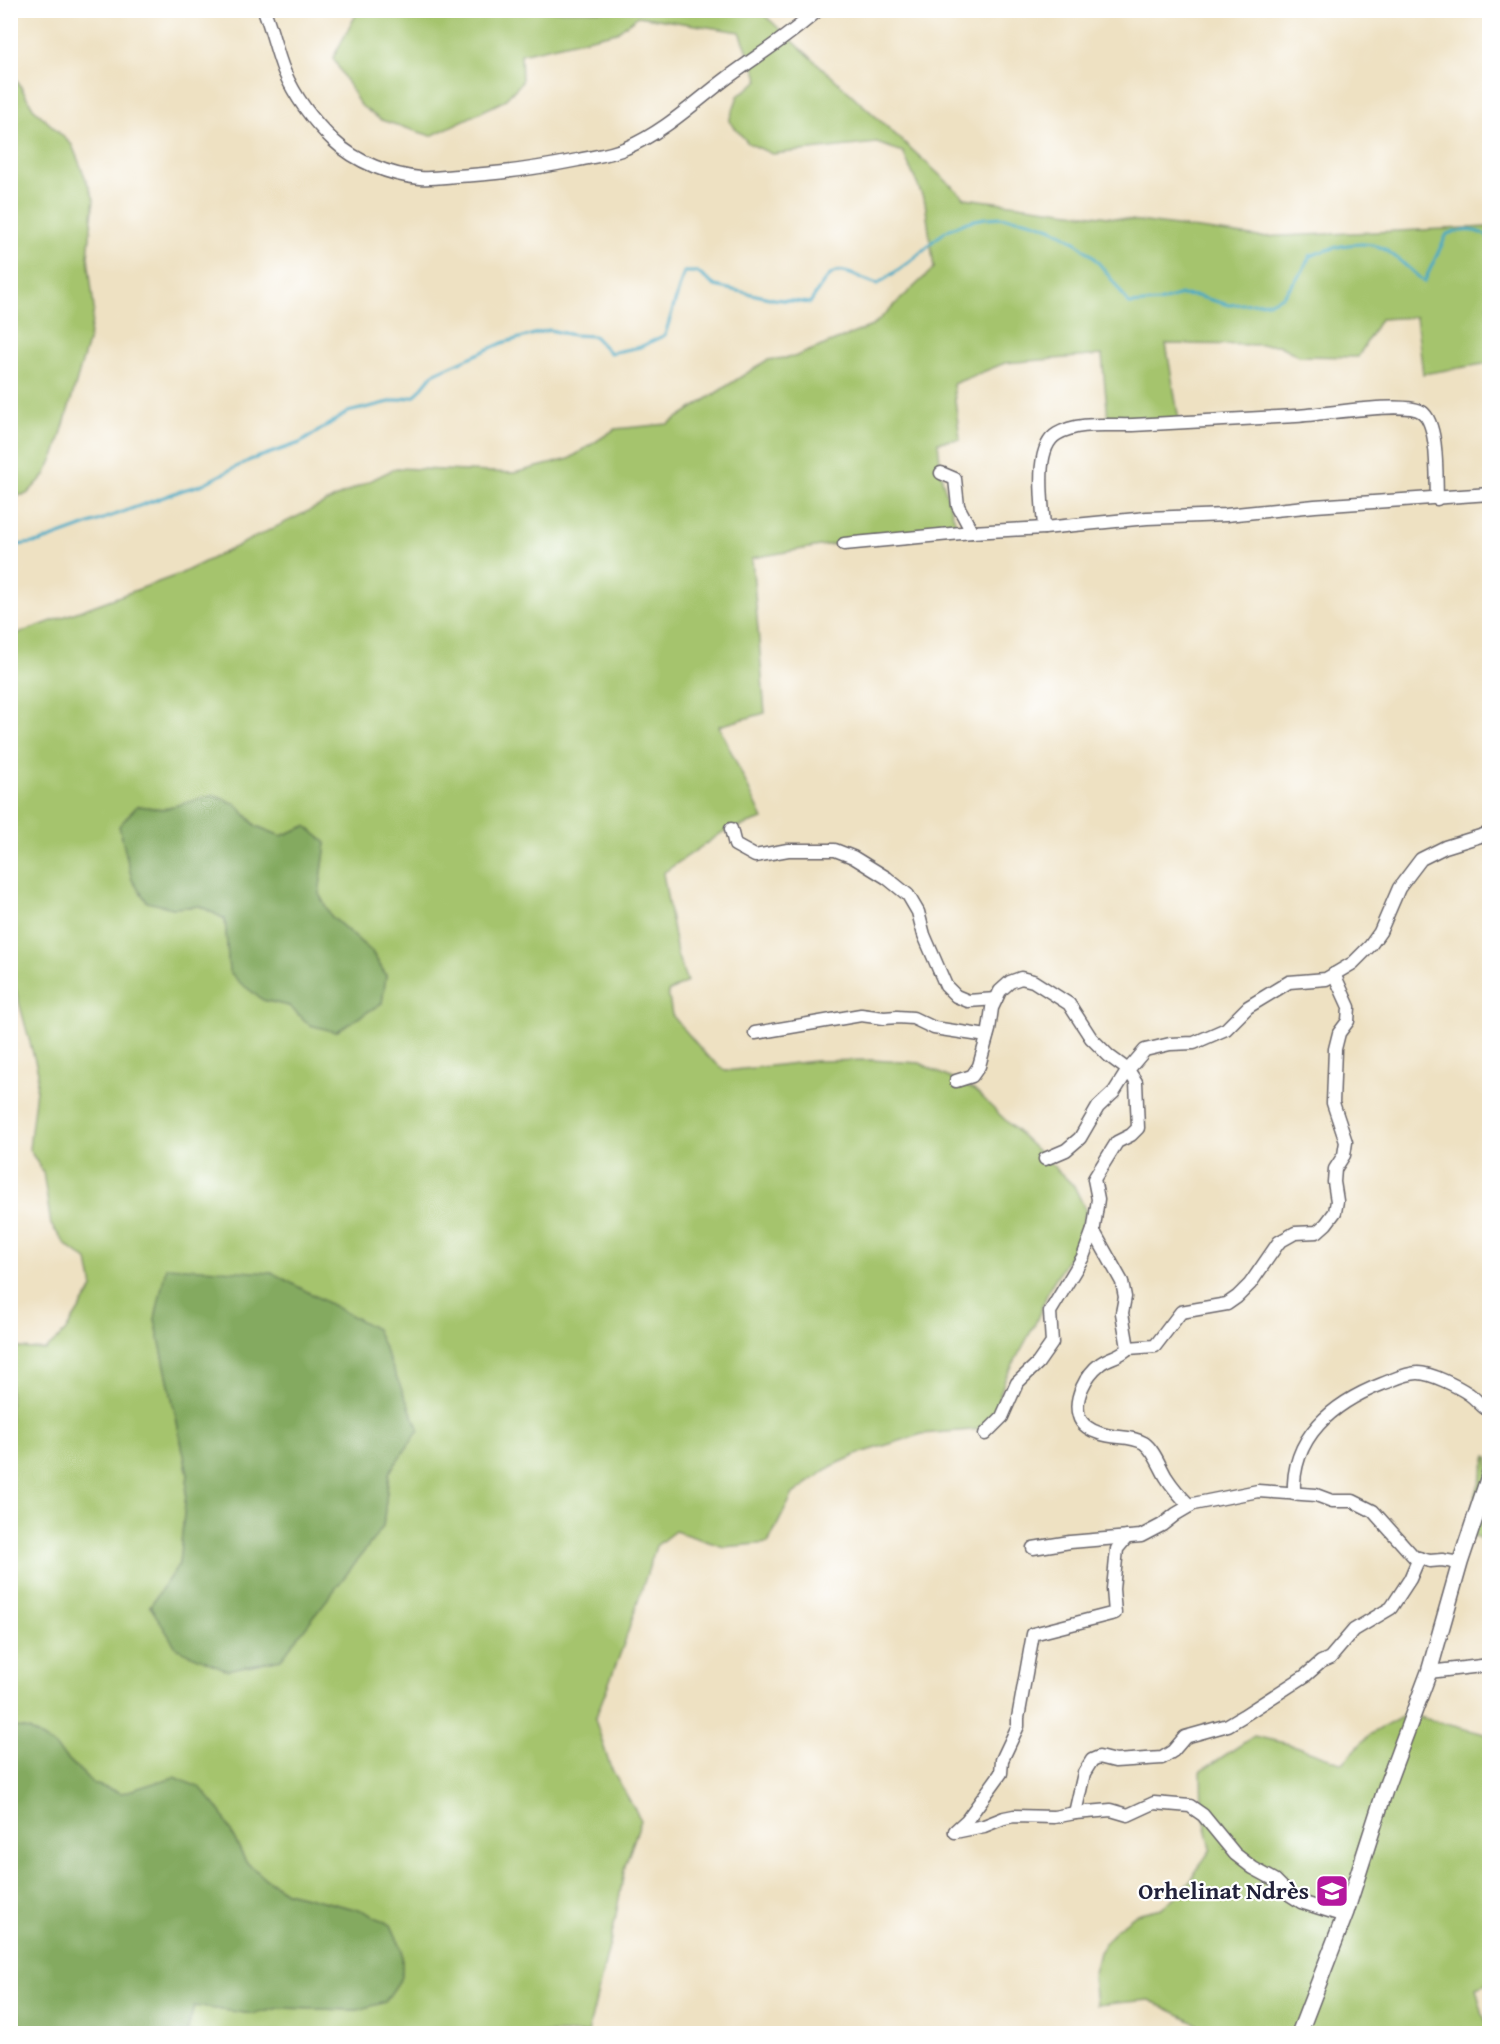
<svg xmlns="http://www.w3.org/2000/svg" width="1500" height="2044" viewBox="0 0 1500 2044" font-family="'Gentium Book Plus',serif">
<rect width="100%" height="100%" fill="#fff"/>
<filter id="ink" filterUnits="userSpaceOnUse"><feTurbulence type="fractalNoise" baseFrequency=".0167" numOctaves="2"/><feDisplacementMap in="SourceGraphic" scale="12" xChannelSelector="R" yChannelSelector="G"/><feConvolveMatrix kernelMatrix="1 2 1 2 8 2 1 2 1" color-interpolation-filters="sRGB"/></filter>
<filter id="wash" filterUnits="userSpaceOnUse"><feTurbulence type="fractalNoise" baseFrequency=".008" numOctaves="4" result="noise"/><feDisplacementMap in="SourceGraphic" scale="24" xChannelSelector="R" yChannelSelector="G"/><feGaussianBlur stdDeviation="1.35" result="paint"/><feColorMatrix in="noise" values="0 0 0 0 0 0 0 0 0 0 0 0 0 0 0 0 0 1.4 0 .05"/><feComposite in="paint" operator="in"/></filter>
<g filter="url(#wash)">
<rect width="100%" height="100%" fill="#eee1c2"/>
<g fill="#a5c46d" stroke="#647354" stroke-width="1.5" fill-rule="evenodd">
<path d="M 358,11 L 760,11 L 965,198 L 1259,237 L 1489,227 L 1489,363 L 1423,374 L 1416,317 L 1380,319 L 1358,357 L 1299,356 L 1278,345 L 1166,344 L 1179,420 L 1108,419 L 1102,355 L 1005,363 L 953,384 L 960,439 L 938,442 L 942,479 L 957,528 L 820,546 L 752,558 L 765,713 L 719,726 L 763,819 L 723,832 L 663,873 L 677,954 L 687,982 L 668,992 L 672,1015 L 707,1056 L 726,1071 L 815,1061 L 871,1060 L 920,1063 L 974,1090 L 1074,1186 L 1086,1211 L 1077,1244 L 1050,1287 L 1035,1324 L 1005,1379 L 994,1413 L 983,1429 L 922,1434 L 861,1453 L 832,1466 L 793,1494 L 768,1543 L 724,1547 L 675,1531 L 656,1546 L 624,1644 L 595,1719 L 610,1766 L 641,1820 L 625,1866 L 614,1926 L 588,2033 L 187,2033 L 194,2006 L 253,2014 L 279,2008 L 358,2010 L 402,1950 L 391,1925 L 363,1911 L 286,1892 L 266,1879 L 246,1862 L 221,1812 L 174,1777 L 122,1794 L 94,1784 L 52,1744 L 29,1730 L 11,1726 L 10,1347 L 45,1350 L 65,1332 L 93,1288 L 88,1261 L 67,1246 L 51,1225 L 43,1172 L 29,1149 L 38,1072 L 10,969 L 11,636 L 180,574 L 396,468 L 514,473 L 569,459 L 615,429 L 668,424 L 767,360 L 794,357 L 872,326 L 934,268 L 925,202 L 903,152 L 877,143 L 772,154 L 748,143 L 729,121 L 738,96 L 759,80 L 740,32 L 638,16 L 617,32 L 521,54 L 522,82 L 504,101 L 431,136 L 381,120 L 360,105 L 333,58 ZM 236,804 L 256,826 L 281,836 L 306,826 L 326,843 L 319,894 L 331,916 L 372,952 L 386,975 L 382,1003 L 310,1025 L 289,1006 L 263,1000 L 229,971 L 225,919 L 200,906 L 173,908 L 137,806 L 163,809 ZM 155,1319 L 419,1430 L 389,1473 L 383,1527 L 150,1606 L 179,1564 L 188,1474 Z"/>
<path d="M 11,70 L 33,108 L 72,145 L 94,199 L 88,256 L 94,309 L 89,338 L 56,452 L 45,475 L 27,494 L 11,497 Z"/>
<path d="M 1487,1456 L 1489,1457 L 1489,1542 L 1465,1532 Z"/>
<path d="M 1407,1714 L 1489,1735 L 1489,1983 L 1476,1988 L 1488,2033 L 1197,2033 L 1197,2023 L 1149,2000 L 1096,2005 L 1093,1977 L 1099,1952 L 1115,1930 L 1136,1914 L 1161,1908 L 1182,1892 L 1211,1849 L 1202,1809 L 1201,1771 L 1254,1736 L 1289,1744 L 1343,1763 L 1369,1735 Z"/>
</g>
<g fill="#84aa60" stroke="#53664e" stroke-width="1.5">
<path d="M 213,795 L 236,804 L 256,826 L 281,836 L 306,826 L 326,843 L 319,894 L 331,916 L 372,952 L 386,976 L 382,1003 L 336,1032 L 310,1025 L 289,1006 L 263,1000 L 239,982 L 229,971 L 225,919 L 200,906 L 173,908 L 147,902 L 132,880 L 119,826 L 137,806 L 163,809 Z"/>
<path d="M 166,1267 L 273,1273 L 376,1329 L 419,1430 L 389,1473 L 383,1527 L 281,1659 L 227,1670 L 177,1649 L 150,1606 L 179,1564 L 188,1474 L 155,1319 Z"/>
<path d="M 11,1726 L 29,1730 L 52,1744 L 94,1784 L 122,1793 L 174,1777 L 201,1788 L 221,1812 L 246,1862 L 266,1879 L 286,1892 L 363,1911 L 391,1925 L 402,1950 L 402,1977 L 385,2002 L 358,2010 L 279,2008 L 253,2014 L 194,2006 L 187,2033 L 11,2033 Z"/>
</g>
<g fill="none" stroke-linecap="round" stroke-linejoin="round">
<path stroke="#45a9c4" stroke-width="3" d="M 10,546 L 40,542 L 183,490 L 201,485 L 250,460 L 300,443 L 348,412 L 415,396 L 433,374 L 502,343 L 549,330 L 573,335 L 594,336 L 610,353 L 640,347 L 665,335 L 684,272 L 697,272 L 715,286 L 774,299 L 810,303 C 836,261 834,268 877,284 C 890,276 903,267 914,258 C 926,249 937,235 950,229 C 996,205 1053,220 1090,254 C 1105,268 1117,287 1129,304 L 1159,302 L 1181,295 L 1197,296 L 1229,305 L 1270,302 L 1283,296 L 1302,272 L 1310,256 C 1331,248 1357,239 1380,247 C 1391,251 1414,273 1424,282 L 1447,234 C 1462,230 1478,227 1490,239"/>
</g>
</g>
<g filter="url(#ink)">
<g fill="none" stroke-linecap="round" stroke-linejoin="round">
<g stroke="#69656a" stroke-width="15">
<g id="minor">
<path d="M 264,10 C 272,30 276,51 284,71 C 295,97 313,121 334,141 C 356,162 390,175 420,178 C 432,179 445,177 457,176 C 498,174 538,168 578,160 C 595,156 611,155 626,148 C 664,132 695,102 727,78 C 758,55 790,36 818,10"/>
<path d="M 941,473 L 955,479 L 958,506 L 972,532"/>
<path d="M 1044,528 C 1043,504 1033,448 1057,434 C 1079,421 1109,426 1133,425 C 1188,422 1242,419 1296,416 C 1319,415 1406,400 1422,412 C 1439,424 1436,479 1437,499"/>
<path d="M 844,544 L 972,532 L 1044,528 L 1147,518 L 1226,515 L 1315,506 L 1490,494"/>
<path d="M 731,829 L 735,845 L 755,856 L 788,850 L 835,850 L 853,857 L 887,878 L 908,895 L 918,912 L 924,935 L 946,986 L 956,996 L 968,1001 L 996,999"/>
<path d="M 755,1033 L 861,1015 L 884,1018 L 897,1017 L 913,1018 L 934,1028 L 987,1036"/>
<path d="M 956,1081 L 972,1076 L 979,1066 L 989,1030 L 992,1008 L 1000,991 L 1010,982 L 1021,978 L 1033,981 L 1069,1004 L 1091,1038 L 1109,1056 L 1128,1070 L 1114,1092 L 1098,1107 L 1080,1138 L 1066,1150 L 1045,1159"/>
<path d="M 1093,1230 L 1122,1282 L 1125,1297 L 1122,1313 L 1128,1348 C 1120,1357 1109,1357 1100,1364 C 1087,1374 1073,1398 1079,1416 C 1081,1425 1092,1431 1099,1433 C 1114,1439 1130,1435 1144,1443 C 1154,1450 1160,1467 1166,1477 C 1173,1488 1181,1497 1190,1506"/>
<path d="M 1128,1348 L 1155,1346 L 1181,1312 L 1227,1304 L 1237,1297 L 1250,1284 L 1279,1242 L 1295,1233 L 1317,1232 L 1326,1224 L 1335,1212 L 1337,1201 L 1334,1182 L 1335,1169 L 1344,1155 L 1346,1142 L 1333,1103 L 1335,1049 L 1339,1033 L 1348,1021 L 1349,1007 L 1334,974"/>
<path d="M 985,1434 L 1002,1417 L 1017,1383 L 1038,1363 L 1052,1343 L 1050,1312 L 1083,1257 L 1094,1227 L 1098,1199 L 1094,1179 L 1117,1142 L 1131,1135 L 1138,1128 L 1136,1082 L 1128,1070 L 1145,1050 L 1170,1044 L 1194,1043 L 1226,1029 L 1248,1007 L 1289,982 L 1326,979 L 1353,963 L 1370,946 L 1380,932 L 1399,888 L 1421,859 L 1445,847 L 1490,833"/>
<path d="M 1294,1494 C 1291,1437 1333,1403 1382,1384 C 1393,1380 1406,1373 1418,1373 C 1431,1373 1457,1386 1469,1394 C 1476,1399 1482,1407 1490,1412"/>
<path d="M 1033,1548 L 1070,1542 L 1141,1536 L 1162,1525 L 1176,1514 L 1193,1504 L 1258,1491 L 1316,1495 L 1332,1501 L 1353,1501 L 1373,1511 L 1414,1557 L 1430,1561 L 1442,1560 L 1460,1563"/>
<path d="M 1429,1672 L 1490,1665"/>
<path d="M 1075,1813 L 1084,1773 L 1092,1760 L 1099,1757 L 1115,1761 L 1162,1758 L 1173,1751 L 1185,1737 L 1228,1725 L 1243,1716 L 1305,1676 L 1321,1662 L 1330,1658 L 1354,1630 L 1391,1608 L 1410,1579 L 1419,1558"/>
<path d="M 955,1831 L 967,1820 L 1001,1773 L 1002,1760 L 1018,1726 L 1018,1718 L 1033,1634 L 1115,1613 L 1113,1589 L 1117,1549 L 1127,1537"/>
<path d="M 955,1832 L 984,1826 L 1004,1818 L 1014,1816 L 1054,1817 L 1075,1813 L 1111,1810 L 1128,1815 L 1154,1803 L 1190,1806 L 1203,1815 L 1235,1854 L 1253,1868 L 1275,1880 L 1290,1895 L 1301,1902 L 1345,1916"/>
</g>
</g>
<g stroke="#69656a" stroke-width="18">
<path id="major" d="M 1299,2034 L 1346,1912 L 1386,1787 L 1429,1672 L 1460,1563 L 1490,1473"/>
</g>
<use href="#minor" stroke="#fff" stroke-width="12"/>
<use href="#major" stroke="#fff" stroke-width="15"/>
</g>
</g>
<defs>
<g id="school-square" transform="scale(1.725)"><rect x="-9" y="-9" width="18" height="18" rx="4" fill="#b5179e" stroke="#fff"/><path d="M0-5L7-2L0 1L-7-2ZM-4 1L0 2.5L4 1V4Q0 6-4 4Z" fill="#fff"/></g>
</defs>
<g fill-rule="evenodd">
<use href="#school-square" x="1332" y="1891"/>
</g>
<g text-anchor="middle" stroke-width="4.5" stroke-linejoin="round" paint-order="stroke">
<g font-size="24" font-weight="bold" fill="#22223b" stroke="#fff" text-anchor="end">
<text x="1309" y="1899">Orhelinat Ndrès</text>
</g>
</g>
<rect width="1500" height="2044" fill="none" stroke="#fff" stroke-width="36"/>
</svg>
